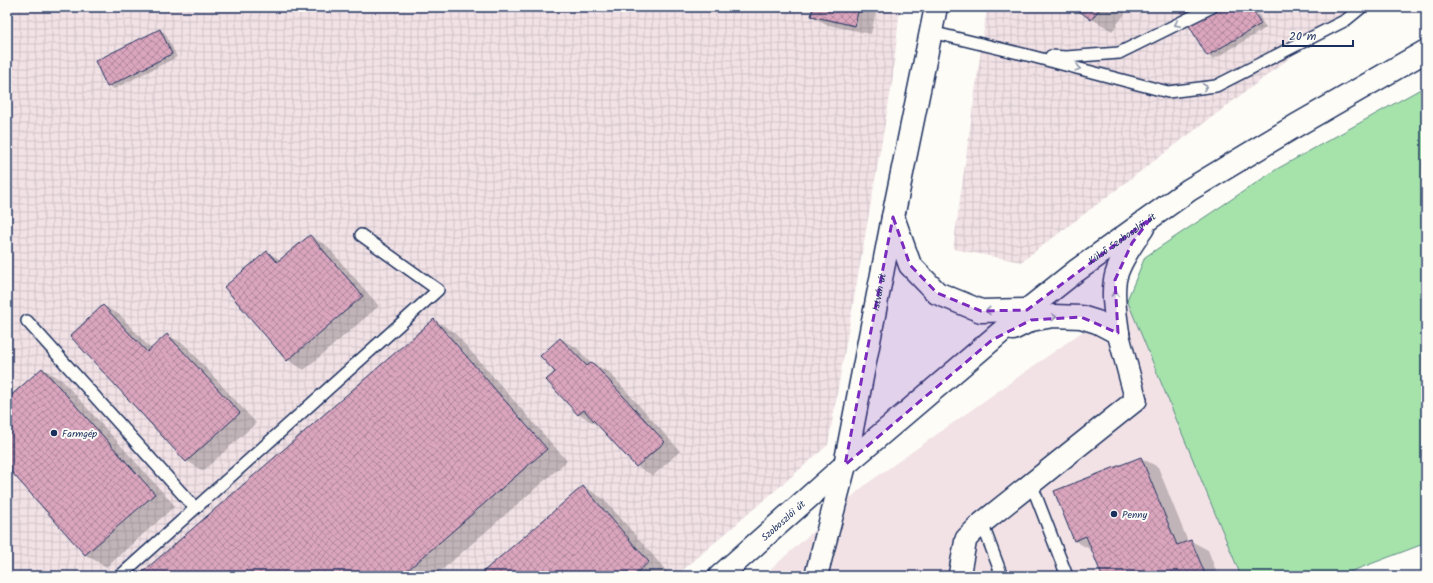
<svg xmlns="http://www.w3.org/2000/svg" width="1433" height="583" viewBox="0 0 1433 583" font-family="Kalam,sans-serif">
<defs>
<pattern id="industrial-grid" width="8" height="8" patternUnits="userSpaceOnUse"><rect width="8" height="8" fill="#f2e2e6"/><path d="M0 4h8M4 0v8" fill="none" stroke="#cfc2c8"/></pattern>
<pattern id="building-cross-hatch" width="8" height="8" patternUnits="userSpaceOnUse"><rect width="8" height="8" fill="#daa5bd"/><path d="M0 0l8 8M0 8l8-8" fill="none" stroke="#b0879d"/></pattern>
</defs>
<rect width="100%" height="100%" fill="#fdfcf7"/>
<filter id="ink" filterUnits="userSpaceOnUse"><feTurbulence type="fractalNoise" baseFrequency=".025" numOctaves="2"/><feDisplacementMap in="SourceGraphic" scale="8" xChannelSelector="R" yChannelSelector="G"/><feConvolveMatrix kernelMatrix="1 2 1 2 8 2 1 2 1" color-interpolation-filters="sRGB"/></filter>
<g filter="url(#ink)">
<path fill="#f2e2e6" d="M 1127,300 L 1241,576 L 763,576 L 865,485 Z"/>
<g fill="url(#industrial-grid)">
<path d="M 7,7 L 900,7 L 892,84 L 828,445 L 676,576 L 7,576 Z"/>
<path d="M 987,7 L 1357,7 L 1021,262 L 953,249 Z"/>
</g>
<path fill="#a5e3ab" stroke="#608984" d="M 1426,86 L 1426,543 L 1339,576 L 1241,576 L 1127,300 L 1145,257 L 1277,169 Z"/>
<g fill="#0003">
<path d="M 814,7 L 877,7 L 871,34 L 828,25 L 812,16 Z"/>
<path d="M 1076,7 L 1130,7 L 1112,31 L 1092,19 Z"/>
<path d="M 1179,7 L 1254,7 L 1266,28 L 1214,59 L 1208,56 Z"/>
<path d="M 160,30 L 165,33 L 177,57 L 114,89 L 108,86 Z"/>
<path d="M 310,236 L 326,245 L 379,306 L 304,370 L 288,360 L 226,288 L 267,252 L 281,260 Z"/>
<path d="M 104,306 L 120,315 L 151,349 L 167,335 L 184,344 L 256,423 L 203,471 L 187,461 Z"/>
<path d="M 434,320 L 454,332 L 567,461 L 435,576 L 139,576 Z"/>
<path d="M 561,339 L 577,348 L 591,364 L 592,363 L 609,372 L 680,451 L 653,476 L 637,466 L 597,422 L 595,424 L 579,414 L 556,372 Z"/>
<path d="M 43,369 L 63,381 L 175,506 L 106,567 L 86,555 L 7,466 L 7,400 Z"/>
<path d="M 1141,458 L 1158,467 L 1188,542 L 1191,541 L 1208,550 L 1218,576 L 1103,576 L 1092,550 L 1091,550 L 1075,541 L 1055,492 Z"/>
<path d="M 584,487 L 604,499 L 669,574 L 667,576 L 480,576 Z"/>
</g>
<g fill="url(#building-cross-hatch)" stroke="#1b2f5e">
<path d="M 813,7 L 859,7 L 855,26 L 811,16 Z"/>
<path d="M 1074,7 L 1101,7 L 1091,20 Z"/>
<path d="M 1178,7 L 1251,7 L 1261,24 L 1207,56 Z"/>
<path d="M 160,29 L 172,54 L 107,87 L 95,61 Z"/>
<path d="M 310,235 L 363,296 L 287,361 L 224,287 L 267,251 L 277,262 Z"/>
<path d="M 103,305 L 147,352 L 167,334 L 240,413 L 186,462 L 70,336 Z"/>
<path d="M 434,319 L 547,449 L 401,576 L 138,576 Z"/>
<path d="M 560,338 L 587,366 L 592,362 L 665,442 L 636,467 L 584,410 L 578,415 L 546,380 L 555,372 L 540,356 Z"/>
<path d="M 42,368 L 155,494 L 85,555 L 7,467 L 7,399 Z"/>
<path d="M 1141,457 L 1177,545 L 1191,540 L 1206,576 L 1102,576 L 1086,536 L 1074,541 L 1054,491 Z"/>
<path d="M 583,486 L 649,562 L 633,576 L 478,576 Z"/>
</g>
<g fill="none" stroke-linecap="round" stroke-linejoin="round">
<g stroke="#1b2f5e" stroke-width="14">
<g id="service">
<path d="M 931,32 L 1027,55 L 1168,92 L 1216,86 L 1346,20 L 1362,7"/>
<path d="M 1051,56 L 1066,57 L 1119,53 L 1212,7"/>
<path d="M 27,321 L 195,508"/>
<path d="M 1031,483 L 1067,576"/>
<path d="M 982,523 L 1002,576"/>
<path d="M 120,576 L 438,290 L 361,235"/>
</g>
</g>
<g stroke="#1b2f5e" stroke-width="24">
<path id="minor" d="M 959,576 L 966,539 L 982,523 L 1136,400 L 1118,333"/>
</g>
<g stroke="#1b2f5e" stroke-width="25">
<g id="tertiary">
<path id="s1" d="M 816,576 L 845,465 L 893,217 L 936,7"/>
</g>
</g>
<g stroke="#1b2f5e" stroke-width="25">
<g id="primary">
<path d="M 893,217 L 910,265 L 937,293 L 981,311 L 1027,310"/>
<path d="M 1013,329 L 1031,320 L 1053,316 L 1081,317 L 1097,322 L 1118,333"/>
<path d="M 1118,333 C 1116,316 1112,298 1115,280 C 1118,263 1133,242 1143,228"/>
<path id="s2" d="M 720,576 L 845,465 L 1027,310 L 1076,271 L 1189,190 L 1297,125 L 1426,51"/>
</g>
</g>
<use href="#service" stroke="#fdfcf7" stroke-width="11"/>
<use href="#minor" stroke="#fdfcf7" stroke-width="21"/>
<use href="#tertiary" stroke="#fdfcf7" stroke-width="22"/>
<use href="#primary" stroke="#fdfcf7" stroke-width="22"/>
</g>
<defs><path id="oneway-chevron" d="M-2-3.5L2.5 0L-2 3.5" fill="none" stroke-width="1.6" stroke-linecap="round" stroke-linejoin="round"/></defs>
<g stroke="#8c96aa">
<use href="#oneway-chevron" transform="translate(1177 24) rotate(154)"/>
<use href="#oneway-chevron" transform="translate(1078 68) rotate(15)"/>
<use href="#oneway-chevron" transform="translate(1205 87) rotate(-7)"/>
<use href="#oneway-chevron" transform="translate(1115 294) rotate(-88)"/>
<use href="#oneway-chevron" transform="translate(988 311) rotate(178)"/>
<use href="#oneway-chevron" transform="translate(1054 317) rotate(-3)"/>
</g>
</g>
<path fill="#7b2cbf" fill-opacity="0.2" stroke="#7b2cbf" stroke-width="3" stroke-dasharray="8 5" stroke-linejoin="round" d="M 893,217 L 910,265 L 937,293 L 981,311 L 1027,310 L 1151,218 L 1132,243 L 1115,280 L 1118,333 L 1081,317 L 1031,320 L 992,340 L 845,465 Z"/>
<g fill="#1b2f5e" stroke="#fdfcf7" stroke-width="1.5">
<circle cx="54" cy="433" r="4"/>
<circle cx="1114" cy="514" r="4"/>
</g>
<g text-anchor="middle" stroke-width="4" stroke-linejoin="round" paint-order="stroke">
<g font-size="10" fill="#1b2f5e" stroke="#fdfcf7">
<text dy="4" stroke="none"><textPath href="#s2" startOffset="525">Külső Szoboszlói út</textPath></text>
<text dy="4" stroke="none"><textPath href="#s1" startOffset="291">István út</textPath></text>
<text dy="4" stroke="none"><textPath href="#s2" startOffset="84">Szoboszlói út</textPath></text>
</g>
<g font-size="10" fill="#1b2f5e" stroke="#fdfcf7" text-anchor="start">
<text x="62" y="437">Farmgép</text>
<text x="1122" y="518">Penny</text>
</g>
</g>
<rect width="1433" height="583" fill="none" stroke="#fdfcf7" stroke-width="24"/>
<rect x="12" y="12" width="1409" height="559" fill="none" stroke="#1b2f5e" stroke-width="1.5" filter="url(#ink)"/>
<path d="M1283 40v6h70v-6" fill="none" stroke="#1b2f5e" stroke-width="2"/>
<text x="1289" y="40" font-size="12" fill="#1b2f5e" stroke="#fdfcf7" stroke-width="3" paint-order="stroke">20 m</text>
</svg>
